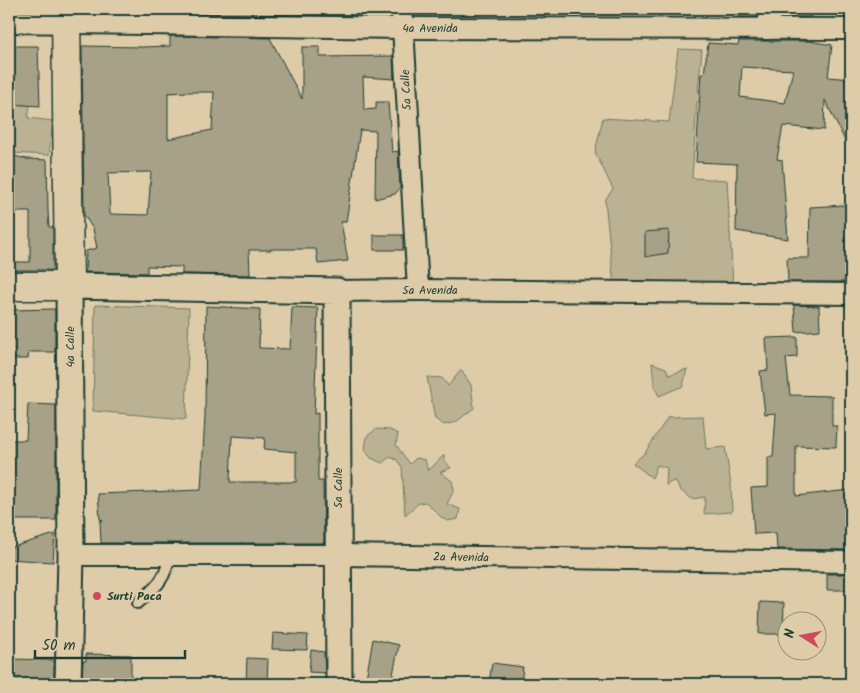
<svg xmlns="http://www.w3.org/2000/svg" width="860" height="693" viewBox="0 0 860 693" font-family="Kalam,sans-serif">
<rect width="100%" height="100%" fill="#decca9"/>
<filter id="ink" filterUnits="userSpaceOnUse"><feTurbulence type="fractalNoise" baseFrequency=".02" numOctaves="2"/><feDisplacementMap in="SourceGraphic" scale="10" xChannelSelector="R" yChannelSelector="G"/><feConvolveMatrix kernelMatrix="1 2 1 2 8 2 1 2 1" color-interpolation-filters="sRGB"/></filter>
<g filter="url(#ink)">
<g fill="#bbb294" stroke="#6d7864">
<path d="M 678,49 L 702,50 L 698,91 L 713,88 L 710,100 L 697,102 L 692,178 L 727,180 L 733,286 L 614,285 L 605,200 L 613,189 L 595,152 L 603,118 L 669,122 Z"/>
<path d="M 9,104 L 30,105 L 28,118 L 53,121 L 49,155 L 9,153 Z"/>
<path d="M 95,305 L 189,308 L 186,419 L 93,411 Z"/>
<path d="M 652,363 L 666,368 L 669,375 L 687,369 L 683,386 L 659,396 L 654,386 Z"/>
<path d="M 461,370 L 471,385 L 474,408 L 456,422 L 444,425 L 435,419 L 427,377 L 442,378 L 448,386 Z"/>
<path d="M 703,416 L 706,449 L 725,447 L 731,485 L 732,512 L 704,514 L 705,497 L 692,499 L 680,490 L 675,480 L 666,485 L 667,468 L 657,465 L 652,478 L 633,463 L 645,453 L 668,417 Z"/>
<path d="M 377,429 L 390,430 L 398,434 L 396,445 L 410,464 L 416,458 L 425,460 L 428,471 L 444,455 L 444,460 L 451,468 L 440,472 L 452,481 L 454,490 L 447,504 L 460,509 L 458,519 L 447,521 L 441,517 L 426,502 L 419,503 L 405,515 L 402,467 L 397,460 L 390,457 L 382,463 L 371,458 L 365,450 L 367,436 Z"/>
</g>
<g fill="#a6a187" stroke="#1f3d34" fill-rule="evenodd">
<path d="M 170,9 L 255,9 L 257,14 L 170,13 Z"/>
<path d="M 740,9 L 759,9 L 757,17 L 740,17 Z"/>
<path d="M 783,9 L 811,10 L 811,17 L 782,17 Z"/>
<path d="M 170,36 L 270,38 L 302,99 L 302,47 L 320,47 L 320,57 L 393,56 L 394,79 L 363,77 L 364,110 L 376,109 L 376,102 L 388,102 L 392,152 L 398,151 L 400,188 L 395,194 L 375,199 L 376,131 L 360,130 L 346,222 L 341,222 L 348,261 L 318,264 L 316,249 L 271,249 L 271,250 L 249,250 L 250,275 L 182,274 L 182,267 L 147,266 L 147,273 L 85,272 L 86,251 L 97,248 L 93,229 L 84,215 L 82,46 L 142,47 L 170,46 ZM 187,92 L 214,92 L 212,130 L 168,139 L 168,93 ZM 151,172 L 148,215 L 110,214 L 108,173 Z"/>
<path d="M 739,41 L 809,41 L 832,45 L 828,77 L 851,79 L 851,153 L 825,100 L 824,130 L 783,126 L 777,159 L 782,160 L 788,239 L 736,231 L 737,164 L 696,162 L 701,74 L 704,74 L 708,43 L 738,45 ZM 742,67 L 793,70 L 785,103 L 740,97 Z"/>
<path d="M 9,46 L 38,46 L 40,106 L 9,104 Z"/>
<path d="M 9,155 L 27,159 L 47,160 L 48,211 L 49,227 L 53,227 L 53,270 L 9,270 L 9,262 L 30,262 L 30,212 L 9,212 Z"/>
<path d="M 846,205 L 851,265 L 851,282 L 788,282 L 787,258 L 809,258 L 810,207 Z"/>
<path d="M 669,230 L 668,253 L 645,257 L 645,232 Z"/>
<rect x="374" y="235" width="29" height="15"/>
<path d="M 794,305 L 819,306 L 820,330 L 796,332 Z"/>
<path d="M 206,306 L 260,309 L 259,348 L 290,349 L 292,307 L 318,308 L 314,414 L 318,413 L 318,481 L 323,481 L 324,543 L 101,543 L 100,521 L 103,520 L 100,519 L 98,494 L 201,490 L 205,415 ZM 232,436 L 265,438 L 264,449 L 296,452 L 296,482 L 230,482 Z"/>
<path d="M 55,309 L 55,352 L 29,352 L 28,359 L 9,359 L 9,310 Z"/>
<path d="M 797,337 L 797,357 L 786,358 L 790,395 L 832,396 L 832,426 L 837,426 L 836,447 L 796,446 L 796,496 L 849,490 L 851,512 L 851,522 L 849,522 L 849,550 L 777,549 L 776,533 L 754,534 L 751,488 L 768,487 L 768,457 L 773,457 L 776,413 L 765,414 L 760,371 L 768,370 L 766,338 Z"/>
<path d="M 28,404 L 56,405 L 56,520 L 9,520 L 9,440 L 26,440 Z"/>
<path d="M 55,534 L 53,562 L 9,559 L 9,548 Z"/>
<rect x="827" y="574" width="21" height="16"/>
<path d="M 760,602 L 784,603 L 783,634 L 759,634 Z"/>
<path d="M 273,633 L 308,635 L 307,650 L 272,649 Z"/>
<path d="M 373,639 L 399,645 L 391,684 L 365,684 Z"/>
<path d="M 311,650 L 324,652 L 325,673 L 309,672 Z"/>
<path d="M 86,654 L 131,655 L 131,684 L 82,684 L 83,661 L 86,661 Z"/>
<path d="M 247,658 L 268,659 L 267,684 L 246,684 Z"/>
<path d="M 9,659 L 54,660 L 54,684 L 9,684 Z"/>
<path d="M 492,663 L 523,667 L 521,684 L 489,684 Z"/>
</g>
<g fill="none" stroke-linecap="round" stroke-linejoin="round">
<g stroke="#1f3d34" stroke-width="14">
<path id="service" d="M 138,603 C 155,588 167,579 169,555"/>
</g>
<g stroke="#1f3d34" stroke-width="24">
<g id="minor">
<path d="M 402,9 L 418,290"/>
<path d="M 9,22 L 403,28 L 851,29"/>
<path d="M 767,29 L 771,9"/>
<path d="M 337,291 L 418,290 L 851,294"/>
<path d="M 71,555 L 339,555 L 851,562"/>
</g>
</g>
<g stroke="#1f3d34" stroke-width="29">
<path id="tertiary" d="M 68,684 L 71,555 L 69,286 L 337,291 L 339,684"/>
</g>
<g stroke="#1f3d34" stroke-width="31">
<path id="secondary" d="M 9,286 L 69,286 L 66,9"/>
</g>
<use href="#service" stroke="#decca9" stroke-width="10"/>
<use href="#minor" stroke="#decca9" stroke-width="20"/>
<use href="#tertiary" stroke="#decca9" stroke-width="25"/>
<use href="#secondary" stroke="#decca9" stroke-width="28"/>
</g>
</g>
<circle fill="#d1495b" stroke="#decca9" stroke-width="2" cx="97" cy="596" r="5"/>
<g text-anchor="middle" stroke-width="5" stroke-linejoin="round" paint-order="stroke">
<g font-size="12" fill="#1f3d34" stroke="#decca9">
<text x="430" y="32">4a Avenida</text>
<text transform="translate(406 90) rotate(-93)" y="4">5a Calle</text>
<text x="430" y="294">5a Avenida</text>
<text transform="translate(70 347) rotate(-90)" y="4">4a Calle</text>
<text transform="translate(338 488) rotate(-90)" y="4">5a Calle</text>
<text transform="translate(461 557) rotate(1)" y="4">2a Avenida</text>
</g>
<g font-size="12" font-weight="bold" fill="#1f3d34" stroke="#decca9" text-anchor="start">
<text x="107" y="600">Surti Paca</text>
</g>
</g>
<rect width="860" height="693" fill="none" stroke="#decca9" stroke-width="30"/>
<rect x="15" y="15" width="830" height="663" fill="none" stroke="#1f3d34" stroke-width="2" filter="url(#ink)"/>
<g transform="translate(802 636) rotate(281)"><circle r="24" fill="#decca9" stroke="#92937a"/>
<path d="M0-4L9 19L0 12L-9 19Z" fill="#d1495b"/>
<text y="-8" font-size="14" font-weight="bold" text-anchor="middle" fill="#1f3d34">N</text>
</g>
<path d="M35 650v8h150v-8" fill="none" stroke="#1f3d34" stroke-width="2.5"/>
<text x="42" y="650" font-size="15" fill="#1f3d34" stroke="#decca9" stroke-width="4" paint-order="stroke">50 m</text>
</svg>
